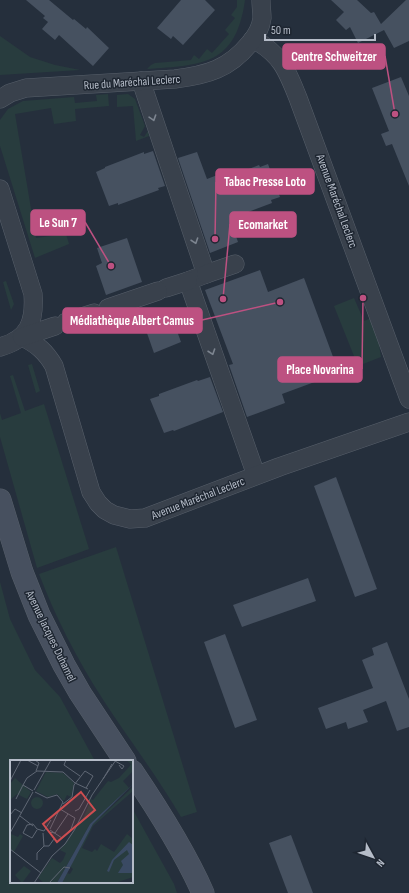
<svg xmlns="http://www.w3.org/2000/svg" width="409" height="893" viewBox="0 0 409 893" font-family="'Sofia Sans Condensed',sans-serif">
<rect width="100%" height="100%" fill="#252f3c"/>
<g fill="#283c3e">
<path d="M 237,0 L 245,0 C 236,65 203,65 147,69 L 151,65 L 155,63 L 191,60 L 194,55 L 199,59 L 207,49 L 212,53 L 229,34 L 225,30 L 235,18 L 231,15 L 237,7 Z"/>
<path d="M 0,36 L 30,57 L 55,65 L 80,70 L 0,75 Z"/>
<path d="M 108,94 L 109,106 L 75,109 L 76,121 L 54,124 L 51,108 L 15,114 L 36,238 L 66,234 L 69,244 L 35,258 L 0,146 L 0,120 L 8,109 L 23,101 L 74,97 L 75,103 L 97,101 L 96,95 Z"/>
<path d="M 128,94 L 135,99 L 145,126 L 140,135 L 144,137 L 148,131 L 149,136 L 136,141 L 133,106 L 117,107 L 117,95 Z"/>
<path d="M 6,281 L 14,304 L 11,310 L 3,282 Z"/>
<path d="M 354,298 L 364,321 L 371,318 L 378,338 L 381,357 L 358,366 L 334,306 Z"/>
<path d="M 32,364 L 40,391 L 36,393 L 28,365 Z"/>
<path d="M 13,375 L 25,411 L 44,404 L 89,549 L 37,568 L 0,437 L 0,413 L 2,420 L 21,413 L 10,376 Z"/>
<path d="M 116,547 L 197,812 L 181,817 C 157,776 128,738 102,698 C 78,661 55,616 39,574 Z"/>
<path d="M 0,582 L 10,619 L 35,670 L 60,697 L 95,761 L 11,761 L 11,882 L 132,882 L 132,808 L 174,884 L 177,893 L 0,893 Z"/>
</g>
<g fill="#465160">
<path d="M 26,0 L 49,0 L 73,20 L 74,19 L 86,29 L 87,27 L 109,48 L 93,66 L 59,35 L 55,40 L 42,29 L 48,22 L 43,18 L 45,16 Z"/>
<path d="M 181,0 L 205,0 L 215,10 L 183,45 L 173,36 L 171,39 L 157,28 Z"/>
<path d="M 331,0 L 357,0 L 371,13 L 374,12 L 381,24 L 406,0 L 409,0 L 409,41 L 394,48 L 384,30 L 358,43 L 350,27 L 346,30 L 336,20 L 344,12 Z"/>
<path d="M 401,77 L 409,96 L 409,186 L 392,144 L 386,146 L 381,134 L 389,131 L 372,88 Z"/>
<path d="M 153,151 L 165,186 L 158,188 L 159,190 L 118,205 L 118,203 L 109,206 L 96,172 L 105,168 L 105,167 L 144,152 L 144,154 Z"/>
<path d="M 197,152 L 207,179 L 233,169 L 235,174 L 259,165 L 260,167 L 268,164 L 280,197 L 271,200 L 272,203 L 230,219 L 238,242 L 210,253 L 178,158 Z"/>
<path d="M 127,238 L 142,282 L 106,295 L 96,266 L 102,263 L 97,248 Z"/>
<path d="M 260,270 L 268,292 L 304,278 L 339,373 L 282,394 L 285,403 L 247,417 L 229,365 L 233,364 L 205,290 Z"/>
<path d="M 169,309 L 181,342 L 154,353 L 142,319 Z"/>
<path d="M 210,377 L 223,412 L 174,431 L 173,430 L 164,433 L 150,399 L 159,396 L 159,394 L 197,380 L 198,381 Z"/>
<path d="M 336,477 L 377,589 L 355,597 L 314,486 Z"/>
<path d="M 308,578 L 316,601 L 242,627 L 233,605 Z"/>
<path d="M 225,634 L 257,720 L 235,728 L 204,642 Z"/>
<path d="M 387,642 L 409,699 L 409,727 L 397,731 L 386,701 L 363,710 L 368,722 L 348,729 L 346,722 L 326,729 L 318,708 L 373,688 L 362,660 L 374,655 L 372,648 Z"/>
<path d="M 291,835 L 313,893 L 288,893 L 269,843 Z"/>
</g>
<g fill="none" stroke-linecap="round" stroke-linejoin="round">
<g stroke="#575f6a" stroke-width="19">
<g id="street">
<path d="M 253,39 C 281,54 287,70 298,98 L 409,399"/>
<path d="M 141,81 L 206,274 L 188,281 L 256,475"/>
<path d="M 0,99 L 10,93 L 26,88 L 175,79 C 207,75 229,69 250,43 C 256,36 261,27 262,18 C 262,13 261,6 261,0"/>
<path d="M 0,189 L 33,294 C 35,322 29,339 0,347"/>
<path d="M 206,274 L 235,264"/>
<path d="M 166,288 L 188,281"/>
<path d="M 108,308 L 158,291"/>
<path d="M 66,322 L 94,313"/>
<path d="M 22,337 C 37,344 46,352 54,366 L 91,492 L 98,503 L 105,510 L 114,515 L 130,519 L 145,518 L 279,467 L 409,422"/>
<path d="M 22,337 L 55,326"/>
</g>
</g>
<g stroke="#575f6a" stroke-width="23">
<g id="secondary">
<path d="M 0,500 L 22,572 L 39,615 L 64,665 L 80,693 L 125,761"/>
<path d="M 132,771 C 157,808 185,852 203,893"/>
</g>
</g>
<use href="#street" stroke="#39414c" stroke-width="18"/>
<use href="#secondary" stroke="#47505f" stroke-width="22"/>
</g>
<defs><path id="oneway-chevron" d="M-2-3.5L2.5 0L-2 3.5" fill="none" stroke-width="1.6" stroke-linecap="round" stroke-linejoin="round"/></defs>
<g stroke="#7d8590">
<use href="#oneway-chevron" transform="translate(153 118) rotate(72)"/>
<use href="#oneway-chevron" transform="translate(195 241) rotate(71)"/>
<use href="#oneway-chevron" transform="translate(212 352) rotate(71)"/>
</g>
<g text-anchor="middle" stroke-width="3" stroke-linejoin="round" paint-order="stroke">
<g font-size="12" fill="#b5bcc8" stroke="#1e2631">
<text transform="translate(132 82) rotate(-4)" y="4">Rue du Maréchal Leclerc</text>
<text transform="translate(337 201) rotate(70)" y="4">Avenue Maréchal Leclerc</text>
<text transform="translate(198 498) rotate(-21)" y="4">Avenue Maréchal Leclerc</text>
<text transform="translate(51 636) rotate(64)" y="4">Avenue Jacques Duhamel</text>
</g>
</g>
<g transform="translate(10 760)">
<rect width="123" height="123" fill="#252f3c"/>
<path d="M 116,0 L 123,0 L 123,11 L 113,21 L 119,28 L 80,64 L 47,123 L 34,123 L 28,118 L 42,98 L 50,103 L 53,100 L 56,93 L 50,90 L 73,59 L 81,39 L 83,40 L 98,21 L 101,22 L 109,18 L 119,7 L 121,4 ZM 36,12 L 53,13 L 64,23 L 61,37 L 57,35 L 54,41 L 47,34 L 38,37 L 26,31 ZM 5,18 L 21,32 L 17,39 L 7,34 L 0,40 L 0,24 ZM 123,27 L 123,31 L 83,66 L 72,88 L 82,92 L 85,89 L 87,91 L 91,84 L 104,92 L 117,74 L 123,79 L 123,117 L 105,123 L 52,123 L 57,113 L 60,114 L 63,109 L 60,106 L 83,64 ZM21 43a6 6 0 1 1 12 0a6 6 0 1 1-12 0ZM 1,74 L 8,77 L 10,74 L 13,76 L 4,92 L 0,88 ZM 14,106 L 21,111 L 12,123 L 5,115 Z" fill="#283c3e"/>
<path d="M 123,24 L 83,64 L 52,123 L 47,123 L 80,64 ZM 119,82 L 123,85 L 123,113 L 108,113 L 113,105 L 111,101 L 119,94 L 117,90 L 104,100 L 99,112 L 97,111 L 102,100 Z" fill="#3a4a63"/>
<path fill="none" stroke="#5f6774" stroke-width="1" d="M 17,0 L 28,6M 25,0 L 29,3 L 26,11M 56,0 L 54,5 L 70,16M 105,1 L 114,6 L 112,9 L 109,5M 75,11 L 83,16 L 76,28M 93,19 L 102,4M 0,21 L 11,0M 65,23 L 78,29M 24,30 L 41,0M 23,31 L 13,25 L 17,18 L 27,11 L 53,12 L 65,23M 25,32 L 37,38 L 47,35 L 53,42M 6,39 L 13,25M 53,44 L 62,37 L 64,25 L 75,11M 65,51 L 69,49 L 80,30M 0,55 L 5,49 L 12,53M 10,56 L 23,66M 40,69 L 53,42M 27,70 L 22,78 L 13,73 L 17,65 L 23,64 L 27,69 L 34,71 L 41,60M 40,70 L 52,78 L 61,69 L 65,58 L 50,49M 39,72 L 45,73 L 58,54M 0,73 L 23,32M 33,73 L 34,86M 0,89 L 31,113M 27,100 L 27,93 L 34,86 L 39,86 L 44,79M 24,123 L 42,96 L 55,84 L 65,69 L 82,35 L 106,0M 39,123 L 54,107 L 60,108"/>
<path fill="#ce4d50" fill-opacity="0.15" stroke="#ce4d50" stroke-width="2" d="M 71,32 L 85,50 L 47,82 L 33,64 Z"/>
<rect width="123" height="123" fill="none" stroke="#b5bcc8" stroke-width="2"/>
</g>
<path fill="none" stroke="#bd5181" stroke-width="1.5" d="M395 114L385 56M215 239L216 182M111 266L85 222M223 299L230 224M280 302L202 320M363 298L362 369"/>
<g fill="#bd5181" stroke="#1e2631" stroke-width="1.5">
<circle cx="395" cy="114" r="4"/>
<circle cx="215" cy="239" r="4"/>
<circle cx="111" cy="266" r="4"/>
<circle cx="223" cy="299" r="4"/>
<circle cx="280" cy="302" r="4"/>
<circle cx="363" cy="298" r="4"/>
</g>
<g fill="#bd5181" stroke="#bd5181" stroke-width="1.5">
<rect x="283" y="44" width="102" height="25" rx="4"/>
<rect x="216" y="169" width="98" height="25" rx="4"/>
<rect x="31" y="210" width="54" height="25" rx="4"/>
<rect x="230" y="212" width="66" height="25" rx="4"/>
<rect x="63" y="308" width="139" height="25" rx="4"/>
<rect x="278" y="357" width="84" height="25" rx="4"/>
</g>
<g font-size="13" text-anchor="middle" font-weight="bold" fill="#fff">
<text x="334" y="61">Centre Schweitzer</text>
<text x="265" y="186">Tabac Presse Loto</text>
<text x="58" y="227">Le Sun 7</text>
<text x="263" y="229">Ecomarket</text>
<text x="132" y="325">Médiathèque Albert Camus</text>
<text x="320" y="374">Place Novarina</text>
</g>
<g transform="translate(373 857) rotate(130)" stroke="#1e2631" stroke-width="3" paint-order="stroke">
<path d="M0-3L7 15L0 10L-7 15Z" fill="#b5bcc8"/>
<text y="-6" font-size="11" font-weight="bold" text-anchor="middle" fill="#b5bcc8">N</text>
</g>
<path d="M265 34v6h110v-6" fill="none" stroke="#b5bcc8" stroke-width="2"/>
<text x="271" y="34" font-size="12" fill="#b5bcc8" stroke="#1e2631" stroke-width="3" paint-order="stroke">50 m</text>
</svg>
